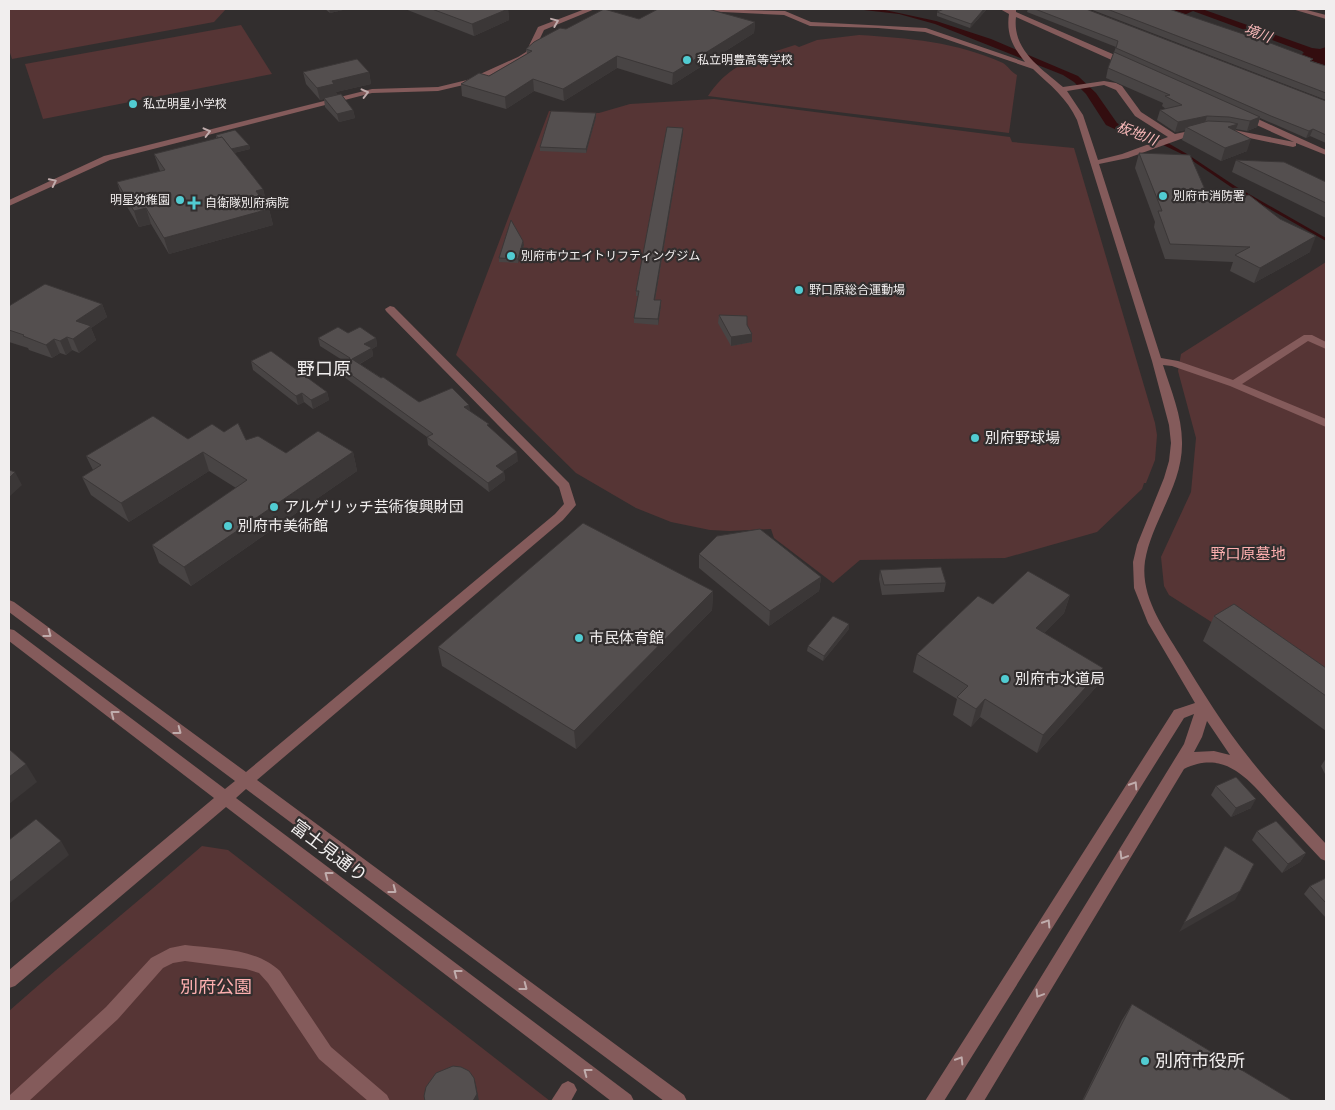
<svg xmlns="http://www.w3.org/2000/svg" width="1335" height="1110" viewBox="0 0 1335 1110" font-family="Poppins,'Noto Sans JP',sans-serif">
<rect width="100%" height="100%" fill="#322e2e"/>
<g fill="#563535">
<path d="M 9,9 L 226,9 L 214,22 L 12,59 L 9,50 Z"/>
<path d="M 241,25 L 272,74 L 43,119 L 25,64 Z"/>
<path d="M 859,35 C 908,38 957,42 1003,63 C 1008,66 1011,72 1017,75 L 1009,133 L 708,96 C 730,62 758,57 795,45 L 799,47 L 817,40 Z"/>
<path d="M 714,99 L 1010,137 L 1012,142 L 1074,148 L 1155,423 L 1157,435 L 1155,460 L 1146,483 L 1144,483 L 1142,489 L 1097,532 L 1005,558 L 860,560 L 833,583 L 774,538 L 771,529 L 730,531 L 710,530 L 671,522 L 636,508 L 576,473 L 456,355 L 549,111 L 599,113 L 630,104 Z"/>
<path d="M 1326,262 L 1326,695 L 1169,595 L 1164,586 L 1161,557 L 1191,492 L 1196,438 L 1178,371 L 1181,354 Z"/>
<path d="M 202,846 L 228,850 L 550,1101 L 9,1101 L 9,1011 C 72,955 138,902 202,846 Z"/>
</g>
<g fill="#330d0f">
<path d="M 855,9 L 885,10 L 936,21 L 991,39 L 1078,76 L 1096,93 L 1117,123 L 1127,129 L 1161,139 L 1187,154 L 1235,186 L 1326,238 L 1326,241 L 1231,187 L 1184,155 L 1157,142 L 1121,132 L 1106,125 L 1086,94 L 1074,82 L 1063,75 L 935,24 L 899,14 Z"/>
<path d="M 1162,9 L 1202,9 L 1312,48 L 1320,49 L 1326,47 L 1326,70 L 1298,56 L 1304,53 L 1302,51 L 1193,11 L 1184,15 Z"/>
</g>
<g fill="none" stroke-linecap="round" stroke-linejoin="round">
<g fill="#845b5b" fill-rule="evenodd">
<path d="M 585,9 L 595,9 L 544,30 L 533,53 L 524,61 L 472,83 L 438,91 L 372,93 L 110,160 L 9,206 L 9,200 L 104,156 L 372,89 L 438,87 L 467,80 L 518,57 L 526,52 L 538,27 Z"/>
<path d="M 698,9 L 785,11 L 811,22 L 926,28 L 1025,62 C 1013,47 1006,34 1009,14 L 1000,9 L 1016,9 L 1016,12 L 1131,62 L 1131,66 L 1125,66 L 1016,17 C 1012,50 1041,68 1063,87 L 1104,81 L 1116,83 L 1122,86 L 1141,112 L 1175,134 L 1199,129 L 1203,131 L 1128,158 L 1099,164 L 1161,358 L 1178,361 L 1233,380 L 1304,335 L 1312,335 L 1326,342 L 1326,349 L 1308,341 L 1242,384 L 1326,419 L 1326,427 L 1230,386 L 1172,366 L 1163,365 C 1171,390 1182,416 1182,442 C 1183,485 1152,520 1145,561 C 1140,596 1163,627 1180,655 C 1202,691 1224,727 1250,759 C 1273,789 1301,816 1326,844 L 1326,861 L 1321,859 C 1306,843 1291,827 1276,810 C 1251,783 1227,748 1184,769 L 984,1101 L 965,1101 L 1184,744 L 1194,714 L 1184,718 L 944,1101 L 925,1101 L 1174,710 L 1195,703 L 1148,623 L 1134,588 L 1133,562 L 1137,545 L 1164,478 L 1169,461 L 1171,443 L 1169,425 L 1152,361 L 1077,120 C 1067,98 1050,85 1033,69 L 925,32 L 878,28 L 810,26 L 784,15 L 702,11 ZM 1104,85 L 1116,90 L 1135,116 L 1168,137 L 1122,154 L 1098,160 L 1083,115 L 1067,91 ZM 1207,721 L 1230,755 L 1214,751 L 1194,752 L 1202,737 Z"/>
<path d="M 1292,9 L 1303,9 L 1326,15 L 1326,19 Z"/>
<path d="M 1241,114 L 1247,114 L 1326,150 L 1326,155 L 1296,143 L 1296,146 L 1293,147 L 1221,132 L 1221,128 L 1224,128 L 1294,142 L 1241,118 Z"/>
<path d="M 390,306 L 394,307 L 569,483 L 576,505 L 563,520 L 257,780 L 684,1095 L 687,1101 L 664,1101 L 246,789 L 236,798 L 631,1095 L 634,1101 L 611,1101 L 226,807 L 15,986 L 9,988 L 9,970 L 214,798 L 9,641 L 9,629 L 14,630 L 225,789 L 235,781 L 9,612 L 9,600 L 14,602 L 246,772 L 555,514 L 564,504 L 559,487 L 386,311 L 385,309 Z"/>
<path d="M 185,945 C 217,949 256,948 280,971 L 331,1047 L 387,1095 L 390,1101 L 368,1101 L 319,1059 L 268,983 L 259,973 L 246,969 L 185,961 L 173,963 L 163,968 L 118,1019 L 29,1101 L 9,1101 L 10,1095 L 106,1007 L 151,958 L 170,948 Z"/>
<path d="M 568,1081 L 574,1084 L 577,1090 L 571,1101 L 551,1101 L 562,1084 Z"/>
</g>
</g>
<g fill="#484444">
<path d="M 325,9 L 347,9 L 330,13 Z"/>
<path d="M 405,9 L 508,9 L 509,20 L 474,36 Z"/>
<path d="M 935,9 L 987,9 L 970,28 L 937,16 L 937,12 L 939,11 Z"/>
<path d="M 1028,9 L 1086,9 L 1326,101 L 1326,143 L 1310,136 L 1306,138 L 1260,118 L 1257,127 L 1247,131 L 1236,129 L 1235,131 L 1247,151 L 1221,161 L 1182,140 L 1185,130 L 1175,132 L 1157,120 L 1160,110 L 1166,109 L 1162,106 L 1163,103 L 1106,78 L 1108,68 L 1116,47 L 1027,12 Z"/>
<path d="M 1090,9 L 1169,9 L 1326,66 L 1326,100 Z"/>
<path d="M 639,19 L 755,22 L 754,33 L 672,85 L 617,68 L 564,101 L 534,91 L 506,109 L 462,96 L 461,84 L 489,76 L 527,54 L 526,49 L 566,29 Z"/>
<path d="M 303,72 L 369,72 L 371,84 L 336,92 L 337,95 L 353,110 L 355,118 L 339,122 L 325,107 L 324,99 L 320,100 L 306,84 Z"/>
<path d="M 596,117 L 586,153 L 540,151 L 540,147 Z"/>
<path d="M 683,133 L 655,300 L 661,305 L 658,325 L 634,323 L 634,318 L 638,296 L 636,296 L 636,291 Z"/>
<path d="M 216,135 L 249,145 L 250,149 L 234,153 L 263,189 L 267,205 L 269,209 L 273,225 L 169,254 L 151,224 L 139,227 L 122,198 L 117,182 L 160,171 L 154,154 L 216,139 Z"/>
<path d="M 1139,153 L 1210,201 L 1310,252 L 1254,283 L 1230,271 L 1233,262 L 1165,259 L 1154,227 L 1155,222 L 1135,168 Z"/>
<path d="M 1236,160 L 1326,182 L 1326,218 L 1232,172 Z"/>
<path d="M 524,245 L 518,263 L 499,262 L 499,258 Z"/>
<path d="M 102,304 L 107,317 L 91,328 L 96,340 L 79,353 L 72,350 L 66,355 L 60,353 L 52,358 L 29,350 L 28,348 L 9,342 L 9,306 Z"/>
<path d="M 719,315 L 752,342 L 731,346 L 718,323 Z"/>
<path d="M 348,333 L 376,338 L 377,346 L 372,349 L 373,356 L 360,364 L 419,402 L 470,412 L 489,427 L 518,461 L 503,471 L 504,472 L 505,480 L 489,492 L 428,445 L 427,437 L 344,377 L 343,369 L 347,363 L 320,346 L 318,338 Z"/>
<path d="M 251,361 L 327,392 L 329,400 L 313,409 L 304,402 L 298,405 L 253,370 Z"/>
<path d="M 224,432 L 246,440 L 286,453 L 353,452 L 357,471 L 191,586 L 159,563 L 152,545 L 236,488 L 209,471 L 129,522 L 91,495 L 82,477 L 93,470 L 86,456 L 188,439 Z"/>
<path d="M 699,554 L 821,577 L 819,591 L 769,626 L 699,568 Z"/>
<path d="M 880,570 L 946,583 L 944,592 L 882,595 L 879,579 Z"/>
<path d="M 713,591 L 712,610 L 576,749 L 442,666 L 438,647 Z"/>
<path d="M 1070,595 L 1064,613 L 1044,633 L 1097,686 L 1037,753 L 980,717 L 971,727 L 953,715 L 957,699 L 913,672 L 917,654 L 993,604 Z"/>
<path d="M 1214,616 L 1326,668 L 1326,731 L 1203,641 Z"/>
<path d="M 849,629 L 823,661 L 807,651 L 808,646 Z"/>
<path d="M 1326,758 L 1326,776 L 1321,766 Z"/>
<path d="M 1216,786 L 1251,808 L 1231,817 L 1211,795 Z"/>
<path d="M 1257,831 L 1306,853 L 1300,862 L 1282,873 L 1252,840 Z"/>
<path d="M 1326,878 L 1326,918 L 1304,894 L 1310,886 Z"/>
<path d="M 1132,1004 L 1293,1101 L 1082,1101 L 1122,1020 Z"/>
</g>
<g fill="#3b3737">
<path d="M 329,9 L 347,9 L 330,13 Z"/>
<path d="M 508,9 L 509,20 L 474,36 L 472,24 Z"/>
<path d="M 984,9 L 987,9 L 970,28 L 971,24 Z"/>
<path d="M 755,22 L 754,33 L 672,85 L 673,73 Z"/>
<path d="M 617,56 L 617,68 L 564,101 L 563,89 Z"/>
<path d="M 369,72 L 371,84 L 336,92 L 337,96 L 320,100 L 317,88 L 332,81 Z"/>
<path d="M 533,79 L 534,91 L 506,109 L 505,97 Z"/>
<path d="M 353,110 L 355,118 L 339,122 L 337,114 Z"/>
<path d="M 596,113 L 596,117 L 586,153 L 586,149 Z"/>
<path d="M 1207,116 L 1204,126 L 1186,127 L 1185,130 L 1175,132 L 1178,122 Z"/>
<path d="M 1260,117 L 1257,127 L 1247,131 L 1250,121 Z"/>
<path d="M 1238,124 L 1233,136 L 1228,127 Z"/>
<path d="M 683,128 L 683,133 L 654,305 L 654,300 Z"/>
<path d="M 1313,129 L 1310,136 L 1306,138 L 1309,131 Z"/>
<path d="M 1251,139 L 1247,151 L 1221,161 L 1225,148 Z"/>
<path d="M 249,145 L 250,149 L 229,154 L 228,150 Z"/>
<path d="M 263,189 L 267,205 L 256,191 Z"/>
<path d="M 146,208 L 151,224 L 139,227 L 134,211 Z"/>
<path d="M 269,209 L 273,225 L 169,254 L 164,238 Z"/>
<path d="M 1316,236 L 1310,252 L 1254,283 L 1260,268 Z"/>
<path d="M 523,241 L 524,245 L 518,263 L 518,259 Z"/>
<path d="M 661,300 L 661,305 L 658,325 L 658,319 Z"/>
<path d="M 102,304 L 107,317 L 91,328 L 96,340 L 79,353 L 73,339 L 76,321 Z"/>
<path d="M 752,334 L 752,342 L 731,346 L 731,337 Z"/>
<path d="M 67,337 L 72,350 L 66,355 L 60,341 Z"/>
<path d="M 376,338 L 377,346 L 372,349 L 373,356 L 354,367 L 352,359 L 364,344 Z"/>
<path d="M 54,339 L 60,353 L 52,358 L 46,345 Z"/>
<path d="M 327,392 L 329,400 L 313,409 L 311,400 Z"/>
<path d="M 302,393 L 304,402 L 298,405 L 296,396 Z"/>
<path d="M 469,405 L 471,413 L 464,407 Z"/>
<path d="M 203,452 L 209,471 L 129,522 L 121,503 Z"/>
<path d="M 353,452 L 357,471 L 191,586 L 184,567 Z"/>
<path d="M 517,452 L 518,461 L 497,475 L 496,466 Z"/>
<path d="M 15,472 L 22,485 L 9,497 L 9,478 Z"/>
<path d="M 504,472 L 505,480 L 489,492 L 488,483 Z"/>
<path d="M 821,577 L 819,591 L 769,626 L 770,611 Z"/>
<path d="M 713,591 L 712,610 L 576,749 L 574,731 Z"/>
<path d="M 1070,595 L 1064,613 L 1030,647 L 1036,628 Z"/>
<path d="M 849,624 L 849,629 L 823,661 L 824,656 Z"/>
<path d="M 1103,668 L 1097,686 L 1037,753 L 1043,735 Z"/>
<path d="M 985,699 L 980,717 L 971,727 L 976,709 Z"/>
<path d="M 26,764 L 37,782 L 9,804 L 9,777 Z"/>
<path d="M 1256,799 L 1251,808 L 1231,817 L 1236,808 Z"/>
<path d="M 61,841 L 69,855 L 9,904 L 9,883 Z"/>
<path d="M 1306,853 L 1300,862 L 1282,873 L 1288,864 Z"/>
<path d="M 1240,891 L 1235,900 L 1179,932 L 1184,923 Z"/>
<path d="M 474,1078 L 476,1085 L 479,1101 L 473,1101 Z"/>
</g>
<g fill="#544f4f" stroke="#3b3737">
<path d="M 432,9 L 508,9 L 472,24 Z"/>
<path d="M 604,9 L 639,19 L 658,9 L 708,9 L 755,22 L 673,73 L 617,56 L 563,89 L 533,79 L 505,97 L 461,84 L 479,73 L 489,76 L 532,51 L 526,49 L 534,42 L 560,28 L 566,29 Z"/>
<path d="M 944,9 L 984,9 L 971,24 L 937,12 Z"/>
<path d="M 1035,9 L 1086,9 L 1326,101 L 1326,135 L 1313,129 L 1309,131 L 1271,116 L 1116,48 L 1118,41 Z"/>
<path d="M 1107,9 L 1169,9 L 1273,44 L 1313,59 L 1310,61 L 1326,66 L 1326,93 Z"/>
<path d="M 1114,52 L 1260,117 L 1250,121 L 1229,117 L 1207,116 L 1178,122 L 1160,110 L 1182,105 L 1165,96 L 1170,95 L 1108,68 Z"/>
<path d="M 357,59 L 369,72 L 332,81 L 334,84 L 317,88 L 303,72 Z"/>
<path d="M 341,94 L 353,110 L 337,114 L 324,98 Z"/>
<path d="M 551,111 L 596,113 L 586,149 L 540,147 Z"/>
<path d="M 1208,121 L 1230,122 L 1238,124 L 1228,127 L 1251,139 L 1225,148 L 1186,127 Z"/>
<path d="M 667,127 L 683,128 L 654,300 L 661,300 L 658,319 L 634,318 L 639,291 L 636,291 Z"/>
<path d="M 235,130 L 249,145 L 231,149 L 222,137 L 218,138 L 216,135 Z"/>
<path d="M 222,137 L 263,189 L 256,191 L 269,209 L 164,238 L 146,208 L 134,211 L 117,182 L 165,170 L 154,154 Z"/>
<path d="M 1139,153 L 1190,155 L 1210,201 L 1249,195 L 1280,219 L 1316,236 L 1260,268 L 1235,255 L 1250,247 L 1170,244 L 1158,211 L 1162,211 Z"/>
<path d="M 1236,160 L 1284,162 L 1326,182 L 1326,203 Z"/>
<path d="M 511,220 L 523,241 L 518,259 L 499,258 Z"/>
<path d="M 45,284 L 102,304 L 76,321 L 91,326 L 73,339 L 67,337 L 60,341 L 54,339 L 46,345 L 23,336 L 24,335 L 9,330 L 9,306 Z"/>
<path d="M 719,315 L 747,316 L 747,325 L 752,334 L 731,337 Z"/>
<path d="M 338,327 L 348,333 L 360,327 L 376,338 L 364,344 L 372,348 L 352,359 L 381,378 L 383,377 L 419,402 L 452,388 L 469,405 L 464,407 L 489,424 L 487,425 L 517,452 L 496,466 L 504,472 L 488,483 L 427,437 L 433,434 L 343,369 L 350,358 L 318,338 Z"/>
<path d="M 271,351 L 327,392 L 311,400 L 302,393 L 296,396 L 251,361 Z"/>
<path d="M 153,416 L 188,439 L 212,424 L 224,432 L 238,423 L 246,440 L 258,436 L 286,453 L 318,431 L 353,452 L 184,567 L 152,545 L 247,480 L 203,452 L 121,503 L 82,477 L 101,465 L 86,456 Z"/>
<path d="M 9,470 L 15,472 L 9,478 Z"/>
<path d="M 583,523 L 713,591 L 574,731 L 438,647 Z"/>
<path d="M 760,529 L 821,577 L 770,611 L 699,554 L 717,536 Z"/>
<path d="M 941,567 L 946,583 L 884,585 L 880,570 Z"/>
<path d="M 1028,571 L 1070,595 L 1036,628 L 1103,668 L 1043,735 L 985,699 L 976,709 L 957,697 L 968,686 L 917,654 L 978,596 L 993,604 Z"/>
<path d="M 1234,604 L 1326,668 L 1326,696 L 1214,616 Z"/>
<path d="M 833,616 L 849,624 L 824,656 L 808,646 Z"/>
<path d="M 9,749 L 26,764 L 9,777 Z"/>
<path d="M 1236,777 L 1256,799 L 1236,808 L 1216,786 Z"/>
<path d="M 36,819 L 61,841 L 9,883 L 9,840 Z"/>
<path d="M 1276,821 L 1306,853 L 1288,864 L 1257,831 Z"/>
<path d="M 1225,846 L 1254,864 L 1240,891 L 1184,923 Z"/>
<path d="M 1326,878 L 1326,903 L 1310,886 Z"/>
<path d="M 1132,1004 L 1293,1101 L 1083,1101 Z"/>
<path d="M 453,1066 L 461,1067 L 469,1071 L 474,1078 L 477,1094 L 473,1101 L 425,1101 L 424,1096 L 426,1087 L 436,1073 Z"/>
</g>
<defs><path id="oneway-chevron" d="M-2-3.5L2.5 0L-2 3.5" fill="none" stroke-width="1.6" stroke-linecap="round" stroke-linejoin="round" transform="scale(1.25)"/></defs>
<g stroke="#c0acac">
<use href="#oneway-chevron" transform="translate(555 22) rotate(-22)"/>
<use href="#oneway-chevron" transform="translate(365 93) rotate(-14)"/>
<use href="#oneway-chevron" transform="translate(207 132) rotate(-14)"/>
<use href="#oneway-chevron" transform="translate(53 182) rotate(-26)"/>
<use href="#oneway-chevron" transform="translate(48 634) rotate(37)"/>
<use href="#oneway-chevron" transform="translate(114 714) rotate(-143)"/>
<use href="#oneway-chevron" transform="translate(178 731) rotate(37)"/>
<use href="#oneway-chevron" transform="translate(1134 785) rotate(-58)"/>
<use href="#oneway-chevron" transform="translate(1123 856) rotate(121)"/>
<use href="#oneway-chevron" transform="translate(328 875) rotate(-143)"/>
<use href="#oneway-chevron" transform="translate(393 890) rotate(37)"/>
<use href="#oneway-chevron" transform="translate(1047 923) rotate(-58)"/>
<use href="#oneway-chevron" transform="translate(457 973) rotate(-143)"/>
<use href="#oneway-chevron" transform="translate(524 987) rotate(37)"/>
<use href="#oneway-chevron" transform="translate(1039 994) rotate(121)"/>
<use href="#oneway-chevron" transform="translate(960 1060) rotate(-58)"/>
<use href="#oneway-chevron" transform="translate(587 1072) rotate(-143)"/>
</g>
<g fill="#51ccd2" stroke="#322e2e" stroke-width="2">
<circle cx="687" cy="60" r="5"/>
<circle cx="133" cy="104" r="5"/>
<circle cx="1163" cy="196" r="5"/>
<circle cx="180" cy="200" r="5"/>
<path d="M191.5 195.5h5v5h5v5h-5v5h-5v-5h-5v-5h5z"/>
<circle cx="511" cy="256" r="5"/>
<circle cx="799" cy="290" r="5"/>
<circle cx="975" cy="438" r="5"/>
<circle cx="274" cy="507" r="5"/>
<circle cx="228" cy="526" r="5"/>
<circle cx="579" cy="638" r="5"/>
<circle cx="1005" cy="679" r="5"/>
<circle cx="1145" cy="1061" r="5"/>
</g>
<g text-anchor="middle" stroke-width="4.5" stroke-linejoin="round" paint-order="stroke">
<g font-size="12" fill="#f1eeee" stroke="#322e2e" text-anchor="start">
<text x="697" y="64">私立明豊高等学校</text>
<text x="143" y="108">私立明星小学校</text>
<text x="1173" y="200">別府市消防署</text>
<text x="170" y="204" text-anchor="end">明星幼稚園</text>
<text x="205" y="207">自衛隊別府病院</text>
<text x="521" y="260">別府市ウエイトリフティングジム</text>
<text x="809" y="294">野口原総合運動場</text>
</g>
<g font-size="14" font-style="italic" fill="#fababa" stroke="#322e2e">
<text transform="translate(1258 33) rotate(20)" y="5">境川</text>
<text transform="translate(1137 133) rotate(21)" y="5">板地川</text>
</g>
<g font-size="15" fill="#f1eeee" stroke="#322e2e" text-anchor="start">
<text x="985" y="443">別府野球場</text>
<text x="284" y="512">アルゲリッチ芸術復興財団</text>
<text x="238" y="531">別府市美術館</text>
<text x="589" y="643">市民体育館</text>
<text x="1015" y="684">別府市水道局</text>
</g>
<g font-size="15" fill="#fdafaf" stroke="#322e2e">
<text x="1248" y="559">野口原墓地</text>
</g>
<g font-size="18" fill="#f1eeee" stroke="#322e2e">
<text x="324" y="375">野口原</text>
</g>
<g font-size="18" fill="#f1eeee" stroke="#322e2e">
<text transform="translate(329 851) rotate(37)" y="6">富士見通り</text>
</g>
<g font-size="18" fill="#fdafaf" stroke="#322e2e">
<text x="216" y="993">別府公園</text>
</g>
<g font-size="18" fill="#f1eeee" stroke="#322e2e" text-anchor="start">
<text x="1155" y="1067">別府市役所</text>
</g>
</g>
<rect width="1335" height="1110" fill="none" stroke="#f1eeee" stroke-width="20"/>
</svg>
